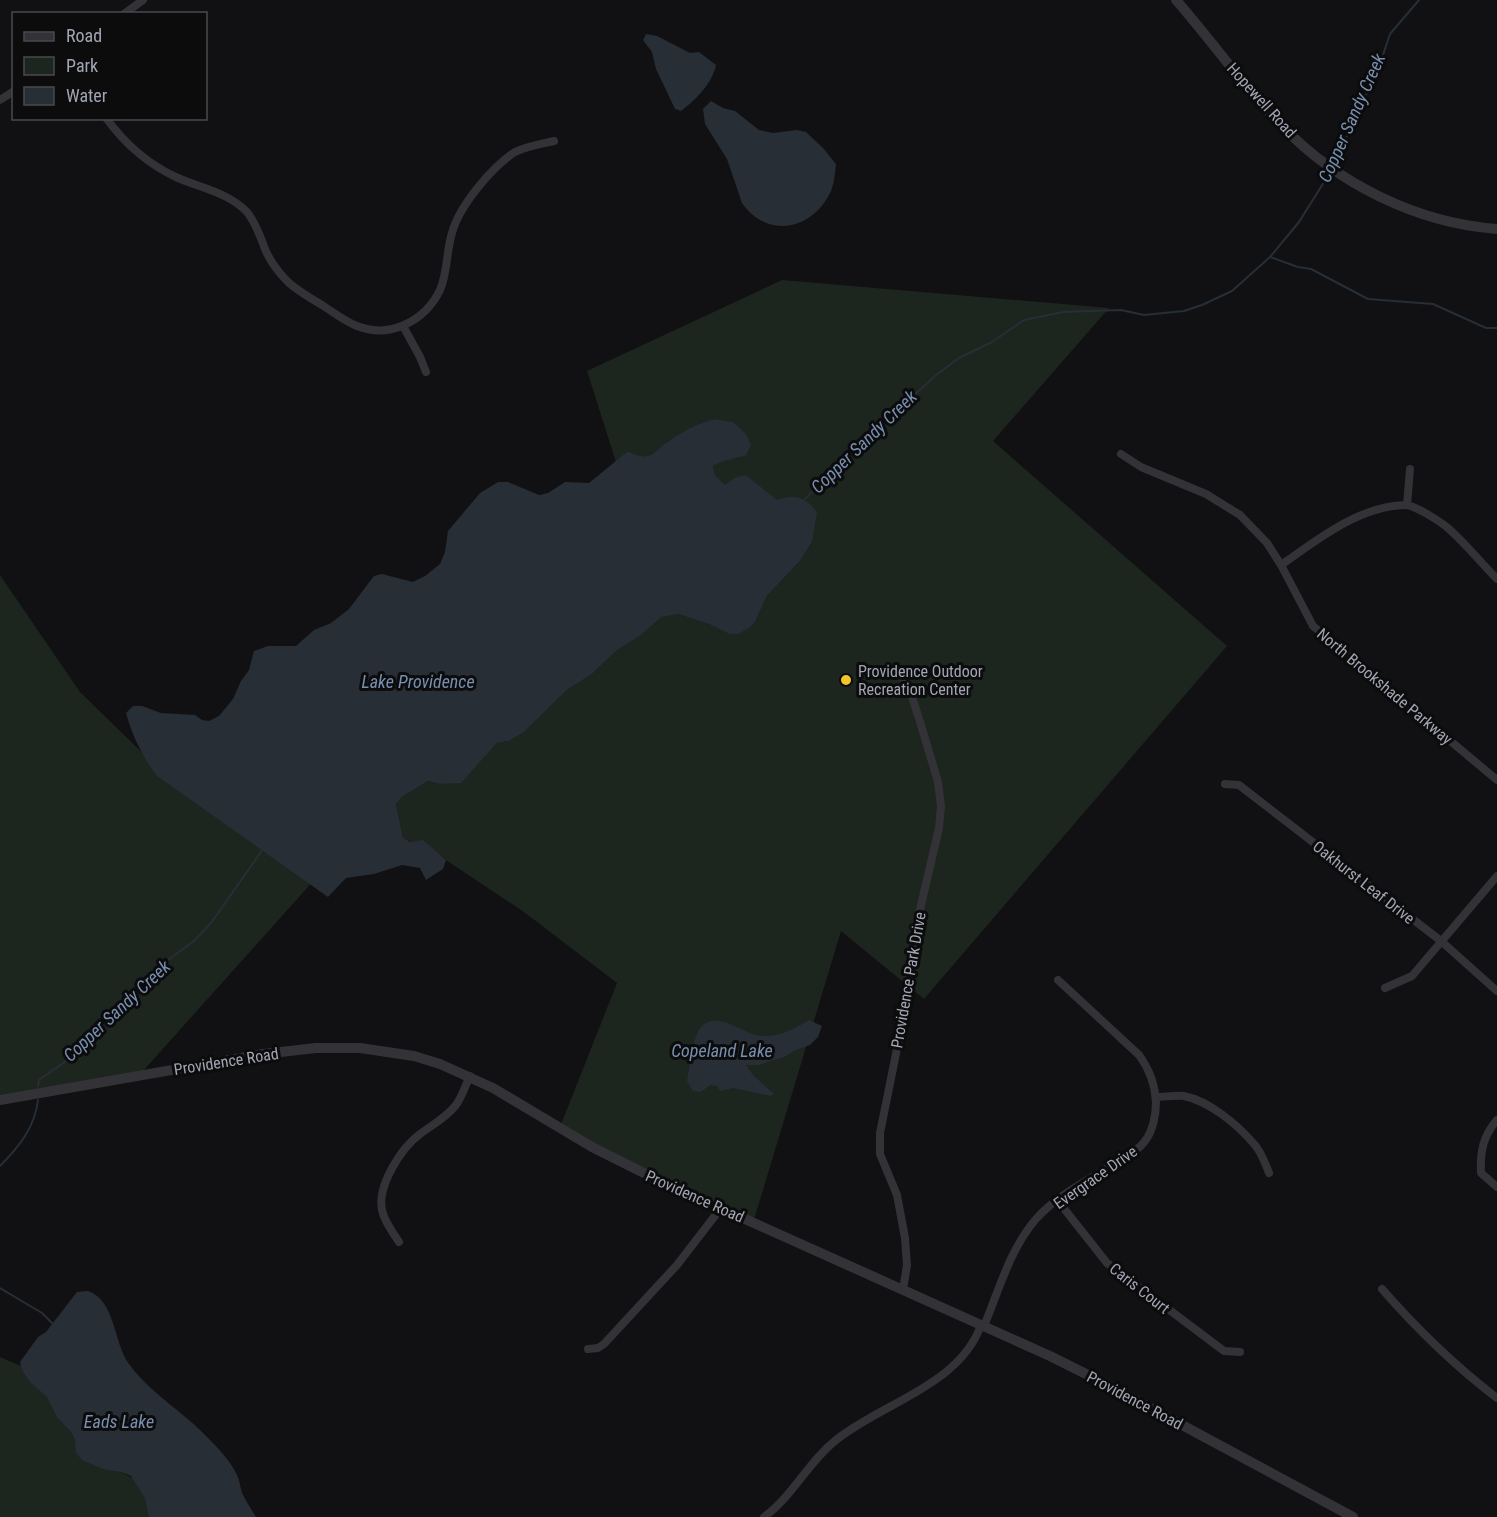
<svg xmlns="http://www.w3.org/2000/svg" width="1497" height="1517" viewBox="0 0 1497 1517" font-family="'Roboto Condensed',sans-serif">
<rect width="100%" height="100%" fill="#111113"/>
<g fill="#1d251f">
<path d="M 782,280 L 1109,308 L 993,441 L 1227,646 L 924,999 L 841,931 L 753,1223 L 560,1127 L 617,983 L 524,912 L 446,860 C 435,848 416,847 403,837 L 396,803 L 402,797 L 428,781 L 440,784 L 461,782 L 497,743 L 509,741 L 523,733 L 567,690 L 592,674 L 616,651 L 641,635 L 661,616 L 678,614 L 711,625 L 729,634 L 755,622 L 767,596 L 800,561 L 812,542 L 786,497 L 777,501 L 747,476 L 725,486 L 715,475 L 713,466 L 725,459 L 739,458 L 733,422 L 715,419 L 667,442 L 658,452 L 648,456 L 640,457 L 628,451 L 616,462 L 587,371 Z"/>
<path d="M 0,575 L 80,692 L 160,770 L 245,838 L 316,878 L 143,1071 L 0,1100 Z"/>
<path d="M 0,1357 L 28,1369 L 106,1465 L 137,1480 L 185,1517 L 0,1517 Z"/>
</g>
<g fill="#272e36">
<path d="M 646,34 L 657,36 L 690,53 L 699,52 L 716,65 C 713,82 696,100 681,111 L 675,109 L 656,69 L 652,52 L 643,40 Z"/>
<path d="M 711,101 L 723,108 L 735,111 L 759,130 L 773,133 L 797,130 L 806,132 L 823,148 L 836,164 C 835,173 834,187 829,195 C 810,231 766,238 742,203 L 727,159 L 705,124 L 703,109 Z"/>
<path d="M 715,419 L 733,422 L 746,434 L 751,445 L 746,455 C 733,460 727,458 713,466 L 715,475 L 725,485 C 732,480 737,475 747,476 L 777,500 C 794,493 806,497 817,512 L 812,542 L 800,561 L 767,596 L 755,622 L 749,628 L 738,634 L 729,634 L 711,625 L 678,614 L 661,617 L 641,635 L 616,651 L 592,674 L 567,690 L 523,733 L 509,741 L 497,743 L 461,783 L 440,784 L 428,781 L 402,797 L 396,804 L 403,837 L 410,842 L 423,840 L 446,860 L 443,869 L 426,880 L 420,868 L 402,865 L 374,874 L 346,878 L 328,897 L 157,776 C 143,758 132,735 126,713 L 133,706 L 142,706 L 161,713 L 195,715 L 202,720 L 209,721 L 219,716 L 233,699 L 241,681 L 249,670 L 254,651 L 268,646 L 296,646 L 314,630 L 331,623 L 349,609 L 374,576 L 382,574 L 413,582 L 425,576 L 440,564 L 445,552 L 448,531 L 480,493 L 498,482 L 508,482 L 539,495 L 548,493 L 565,482 L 589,483 L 628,451 C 634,454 639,457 646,456 C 656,455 660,446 669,441 C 683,431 699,423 715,419 Z"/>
<path d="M 809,1020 L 822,1026 L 818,1037 L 810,1045 L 796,1050 L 784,1057 L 758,1065 L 746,1065 L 753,1075 L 774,1094 L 771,1096 L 733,1088 L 720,1091 L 717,1086 L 710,1085 L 701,1092 L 693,1091 L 687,1081 C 690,1067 692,1038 701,1027 C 717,1009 744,1035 762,1036 C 780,1037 794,1029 809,1020 Z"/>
<path d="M 88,1291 C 116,1301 113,1342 129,1364 C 151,1394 184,1412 209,1439 C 219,1449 231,1462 237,1475 C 240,1481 240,1487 242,1493 C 246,1501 251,1509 256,1517 L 149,1517 L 145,1498 L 131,1476 L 121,1472 L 103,1469 L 82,1460 L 76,1453 L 75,1439 L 71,1432 L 57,1417 L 47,1397 L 30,1382 L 22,1370 L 20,1362 L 38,1337 L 46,1332 L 77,1292 Z"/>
</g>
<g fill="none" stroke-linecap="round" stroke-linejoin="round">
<g stroke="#272e36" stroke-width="2">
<path d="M 1333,165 L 1379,67 L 1390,34 L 1419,0"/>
<path d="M 1270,257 L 1298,267 L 1311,269 L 1368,299 L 1433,304 L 1486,328 L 1497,328"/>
<path d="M 805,499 L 859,444 L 864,442 L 885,417 L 896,412 L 935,376 L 959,358 L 992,342 L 1024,320 L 1063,312 L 1121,310 L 1144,315 L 1184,311 L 1202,305 L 1232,291 L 1270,257 L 1299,222 L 1331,171"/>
<path d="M 38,1086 L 39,1080 L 83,1049 L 128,996 L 168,960 L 194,941 L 211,923 L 263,849"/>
<path d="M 0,1166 C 19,1147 35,1127 38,1100"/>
<path d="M 0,1288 L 42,1313 L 52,1323"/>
</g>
<g stroke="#323237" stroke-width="8">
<path d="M 124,14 L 143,0"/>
<path d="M 0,100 L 14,91"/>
<path d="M 106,118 C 125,144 149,165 178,178 C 201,188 229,193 247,212 C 256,223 260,236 265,249 C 270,261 278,272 288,282 C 298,291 310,298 322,305 C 333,312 344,321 357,326 C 390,339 425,321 440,290 C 448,272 446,252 452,233 C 459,206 492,167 515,152 C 527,146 541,144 554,141"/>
<path d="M 403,326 L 420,357 L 426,372"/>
<path d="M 1121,454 L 1141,467 L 1206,494 L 1240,515 L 1267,543 L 1281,565 L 1313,626 L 1497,780"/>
<path d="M 1407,505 L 1410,469"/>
<path d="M 1281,565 C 1317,540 1359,506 1405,505 C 1415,505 1441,522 1449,529 C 1466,544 1481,563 1497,579"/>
<path d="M 900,673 L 911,694 L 921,725 L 938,782 L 941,806 L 939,828 L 915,931 L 903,1019 L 880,1133 L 880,1154 L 897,1195 L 905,1238 L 907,1265 L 903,1290"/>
<path d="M 1225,784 L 1239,785 L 1441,941 L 1497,991"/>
<path d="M 1385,988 L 1412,976 L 1497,876"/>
<path d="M 1156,1097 C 1165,1097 1175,1095 1184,1096 C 1209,1101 1237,1124 1254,1144 C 1261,1151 1265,1163 1269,1173"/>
<path d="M 1497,1120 C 1483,1136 1480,1152 1481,1173 L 1497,1187"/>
<path d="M 1058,1201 L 1107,1263 L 1224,1351 L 1240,1352"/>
<path d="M 399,1242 C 393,1233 384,1221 382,1210 C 377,1186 401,1148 420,1134 C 432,1125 446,1118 456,1105 C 462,1097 465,1086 470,1076"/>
<path d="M 1382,1289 C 1417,1329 1455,1366 1497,1398"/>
<path d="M 984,1326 C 999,1290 1010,1249 1036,1219 C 1057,1195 1089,1180 1115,1163 C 1125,1157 1138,1151 1145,1141 C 1153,1131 1156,1114 1156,1102 C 1155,1084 1150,1070 1139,1055 L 1058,980"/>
<path d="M 588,1349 L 598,1348 L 604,1344 L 677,1265 L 721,1208"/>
<path d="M 764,1517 C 793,1496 808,1462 836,1440 C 882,1403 960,1385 981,1325"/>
</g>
<g stroke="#323237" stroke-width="10">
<path d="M 1176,0 C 1212,41 1244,87 1282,126 C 1338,184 1417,223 1497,229"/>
<path d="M 0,1100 L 263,1054 L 316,1048 L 360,1048 L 414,1056 L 440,1064 L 493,1088 L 592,1147 L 656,1179 L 1050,1356 L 1104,1383 L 1353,1517"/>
</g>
</g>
<circle fill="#f3c528" stroke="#0c0c0d" stroke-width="2" cx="846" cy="680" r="6"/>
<g text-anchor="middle" stroke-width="6" stroke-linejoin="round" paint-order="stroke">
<g font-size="16" fill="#a2a5b3" stroke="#0c0c0d">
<text transform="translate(1262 100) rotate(48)" y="6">Hopewell Road</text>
<text transform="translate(1385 686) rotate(40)" y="6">North Brookshade Parkway</text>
<text transform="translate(1364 882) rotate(38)" y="6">Oakhurst Leaf Drive</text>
<text transform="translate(908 980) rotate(-80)" y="6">Providence Park Drive</text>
<text transform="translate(226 1061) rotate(-9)" y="6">Providence Road</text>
<text transform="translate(1095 1177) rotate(-35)" y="6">Evergrace Drive</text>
<text transform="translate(695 1196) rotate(24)" y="6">Providence Road</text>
<text transform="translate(1140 1288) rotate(38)" y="6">Caris Court</text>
<text transform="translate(1135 1400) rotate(28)" y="6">Providence Road</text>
</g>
<g font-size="16" fill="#a2a5b3" stroke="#0c0c0d" text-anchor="start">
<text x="858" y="677">Providence Outdoor<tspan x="858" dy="18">Recreation Center</tspan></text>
</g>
<g font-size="18" font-style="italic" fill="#788fb0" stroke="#0c0c0d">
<text transform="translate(1352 118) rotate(-66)" y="6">Copper Sandy Creek</text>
<text transform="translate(864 442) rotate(-44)" y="6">Copper Sandy Creek</text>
<text x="418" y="688">Lake Providence</text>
<text transform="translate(117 1011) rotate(-43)" y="6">Copper Sandy Creek</text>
<text x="722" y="1057">Copeland Lake</text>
<text x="119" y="1428">Eads Lake</text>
</g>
</g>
<rect x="12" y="12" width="195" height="108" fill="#0c0c0d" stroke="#48494f" stroke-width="1.5"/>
<rect x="24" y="32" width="30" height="9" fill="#323237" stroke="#48494f" stroke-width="1.5"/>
<text x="66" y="42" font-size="18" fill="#a2a5b3">Road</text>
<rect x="24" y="57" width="30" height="18" fill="#1d251f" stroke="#48494f" stroke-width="1.5"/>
<text x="66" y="72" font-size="18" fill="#a2a5b3">Park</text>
<rect x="24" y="87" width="30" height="18" fill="#272e36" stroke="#48494f" stroke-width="1.5"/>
<text x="66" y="102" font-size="18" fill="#a2a5b3">Water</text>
</svg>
